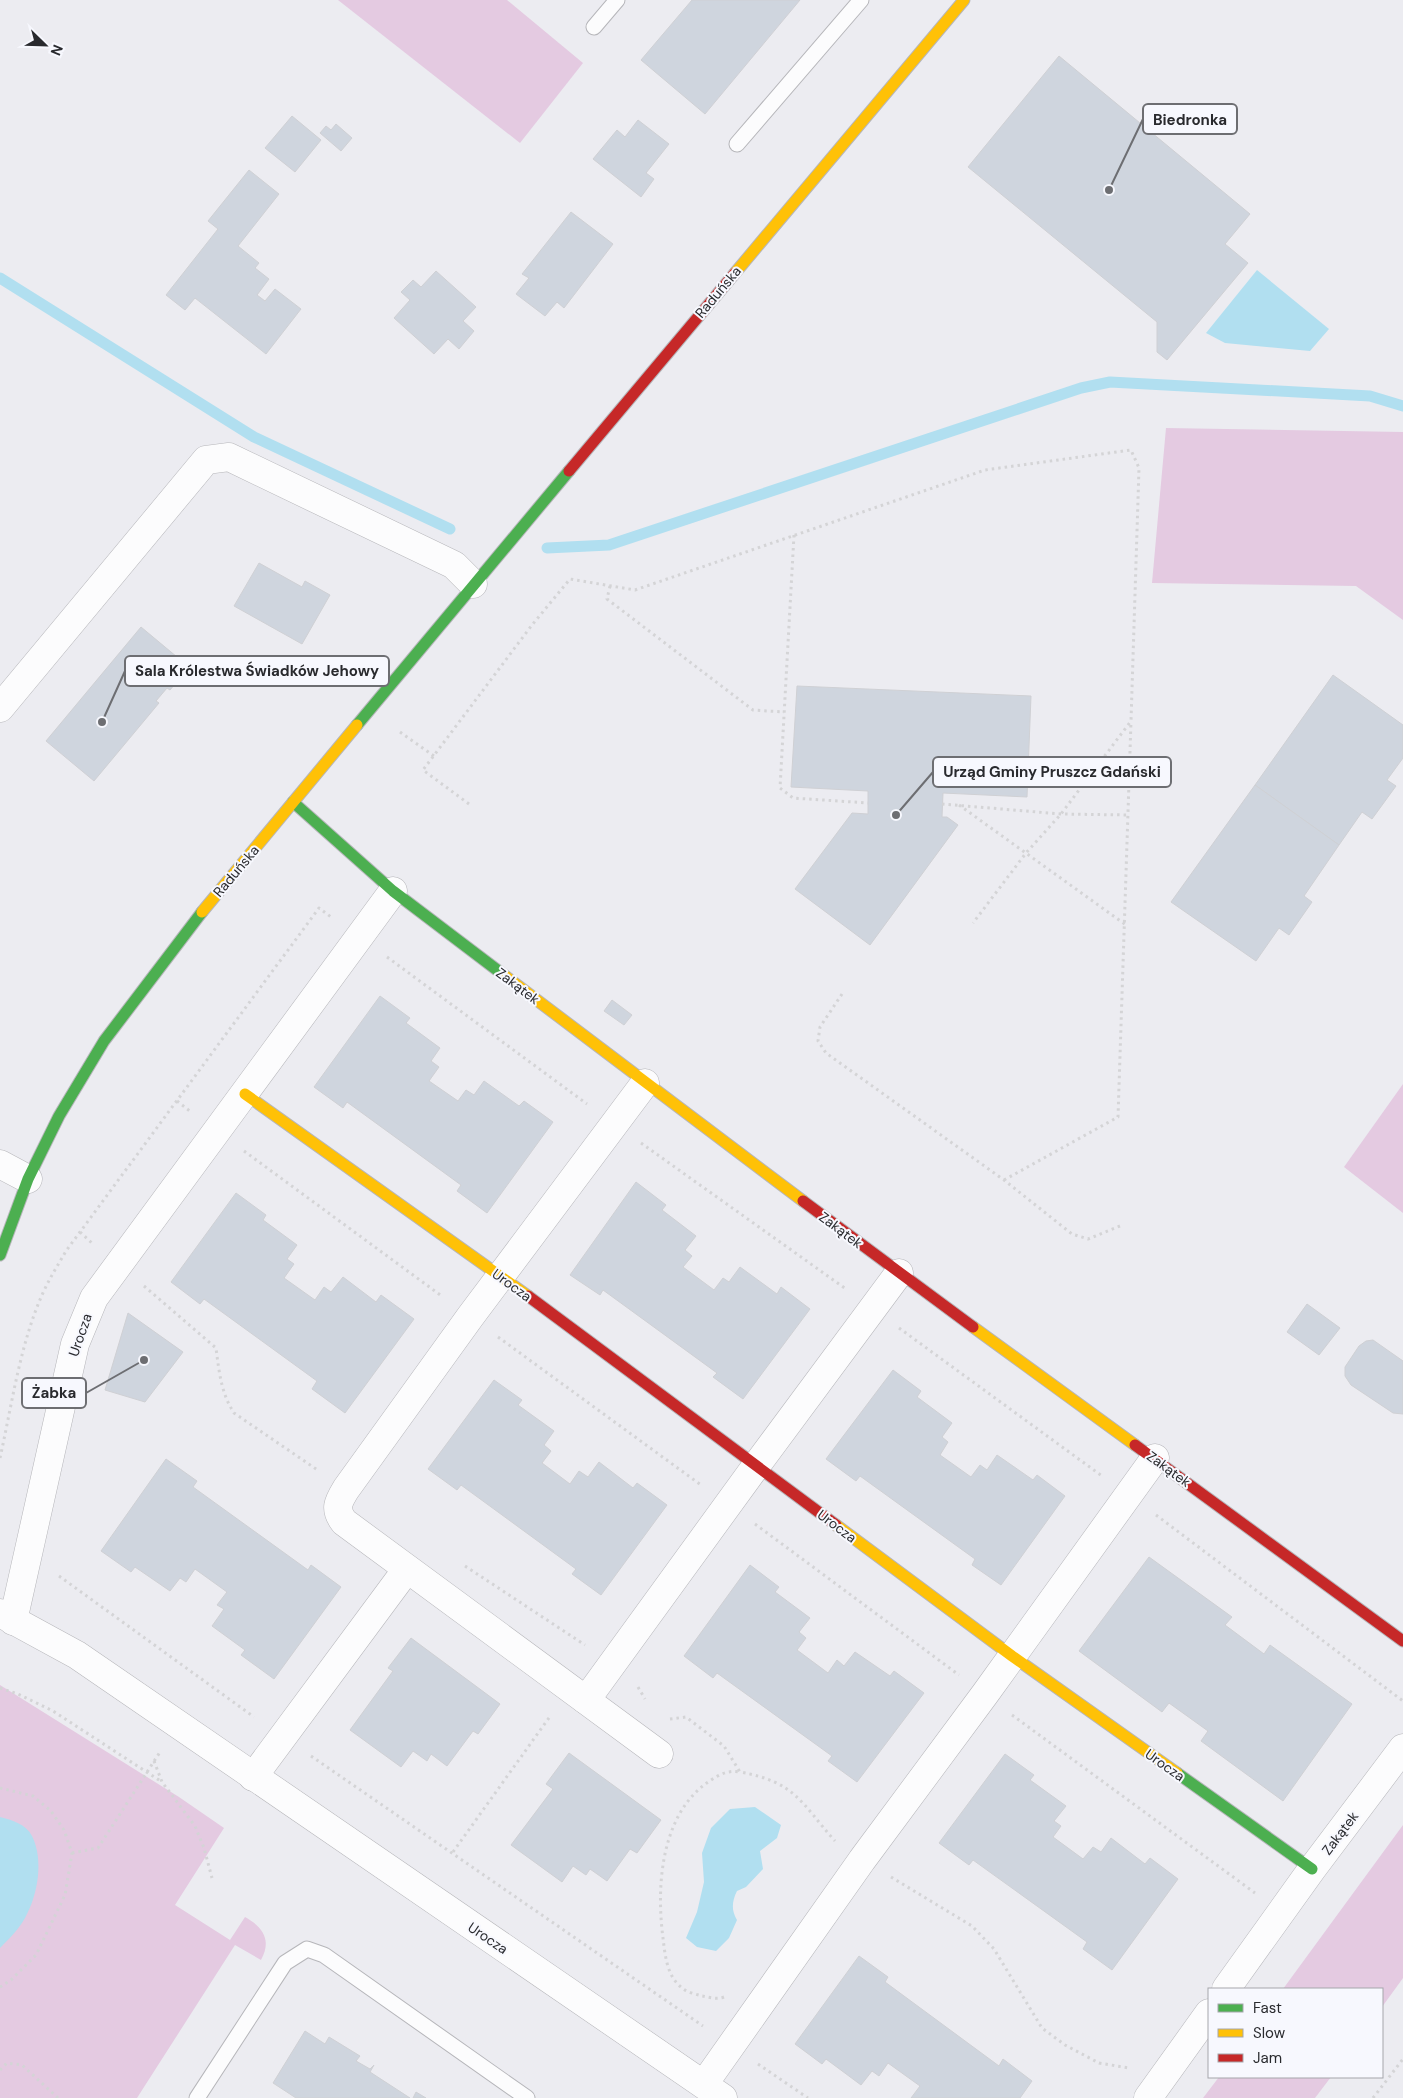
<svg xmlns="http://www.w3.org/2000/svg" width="1403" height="2098" viewBox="0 0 1403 2098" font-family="'DM Sans',sans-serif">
<rect width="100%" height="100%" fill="#ececf1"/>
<g fill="#e4cae1">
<path d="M 338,0 L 507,0 L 583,63 L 520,143 Z"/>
<path d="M 1166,428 L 1403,432 L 1403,620 L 1356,586 L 1152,583 Z"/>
<path d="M 1403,1084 L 1403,1213 L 1344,1167 Z"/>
<path d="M 0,1685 L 179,1797 L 224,1828 L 175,1905 L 230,1940 L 245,1917 C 263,1927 272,1940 261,1960 L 235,1945 L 137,2098 L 0,2098 Z"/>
<path d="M 1403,1825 L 1403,1978 L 1382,2007 L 1382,1989 L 1283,1989 Z"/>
<path d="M 1219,2077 L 1331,2077 L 1315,2098 L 1203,2098 Z"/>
</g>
<g fill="#b1dff0">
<path d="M 1257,270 L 1329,329 L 1310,351 L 1225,343 L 1206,333 Z"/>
<path d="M 755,1807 L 781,1825 L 777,1838 L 760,1851 L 763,1869 L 746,1887 L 737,1891 C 732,1901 731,1910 737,1920 L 729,1938 L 716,1951 L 697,1947 L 686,1938 L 697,1912 L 704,1882 L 702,1853 L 711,1828 L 730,1809 Z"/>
<path d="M 0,1817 C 12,1820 26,1824 32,1836 C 44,1860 38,1895 25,1918 C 19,1929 9,1939 0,1948 Z"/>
</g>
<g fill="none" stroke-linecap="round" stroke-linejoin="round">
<g stroke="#b1dff0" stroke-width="11">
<path d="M 0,278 L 254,437 L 450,529"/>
<path d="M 547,548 L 609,545 L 1081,388 L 1110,382 L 1370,396 L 1403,406"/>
</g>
</g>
<g fill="#cfd5de" stroke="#cfd0d4">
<path d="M 692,0 L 800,0 L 705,114 L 641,60 Z"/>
<path d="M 1059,56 L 1250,214 L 1225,244 L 1248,263 L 1167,360 L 1157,352 L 1157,322 L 968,167 Z"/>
<path d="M 292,116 L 321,140 L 295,172 L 265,148 Z"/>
<path d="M 638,120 L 669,144 L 646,173 L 654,179 L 641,197 L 593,159 L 617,130 L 625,137 Z"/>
<path d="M 336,124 L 352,138 L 341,151 L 320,133 L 326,126 L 331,130 Z"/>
<path d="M 249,170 L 279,194 L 238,246 L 259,263 L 255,268 L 269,279 L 257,295 L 265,301 L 275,289 L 301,309 L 266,354 L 195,298 L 185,310 L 166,295 L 218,229 L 208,221 Z"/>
<path d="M 571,212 L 613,244 L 564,308 L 557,302 L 545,316 L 516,294 L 529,278 L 522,274 Z"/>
<path d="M 436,271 L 476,307 L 463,321 L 474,331 L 459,349 L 448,339 L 434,354 L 394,318 L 410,300 L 401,292 L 413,280 L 421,287 Z"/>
<path d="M 259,563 L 302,587 L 305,581 L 330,595 L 302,644 L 234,606 Z"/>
<path d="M 141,627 L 189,667 L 170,690 L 167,688 L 156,701 L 159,703 L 94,781 L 46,741 Z"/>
<path d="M 1333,675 L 1403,725 L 1403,758 L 1387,780 L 1396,786 L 1372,819 L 1362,812 L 1339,845 L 1255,785 Z"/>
<path d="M 797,686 L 1031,696 L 1027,797 L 943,793 L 942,817 L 947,817 L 958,825 L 870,945 L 795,889 L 852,813 L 868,814 L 868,791 L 791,787 Z"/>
<path d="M 1255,785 L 1339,845 L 1304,896 L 1312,902 L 1289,935 L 1279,928 L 1256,961 L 1171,902 Z"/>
<path d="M 380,996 L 410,1018 L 406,1023 L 440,1048 L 431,1061 L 439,1067 L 429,1081 L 458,1101 L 466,1090 L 474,1095 L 484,1081 L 519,1106 L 524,1101 L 553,1122 L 487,1213 L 457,1191 L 461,1185 L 347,1102 L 343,1108 L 314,1087 Z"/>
<path d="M 612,1000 L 632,1015 L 624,1025 L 604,1011 Z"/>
<path d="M 636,1182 L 666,1205 L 662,1210 L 696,1236 L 685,1250 L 692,1256 L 683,1267 L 714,1290 L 723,1278 L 729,1282 L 740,1267 L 777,1294 L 781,1287 L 810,1309 L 743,1399 L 713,1377 L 717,1373 L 603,1290 L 600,1295 L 570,1275 Z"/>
<path d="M 236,1193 L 266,1215 L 263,1220 L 297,1245 L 287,1259 L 294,1264 L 284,1278 L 315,1300 L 324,1287 L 331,1292 L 343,1277 L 376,1302 L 381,1295 L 414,1319 L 345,1413 L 312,1389 L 317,1381 L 204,1299 L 200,1304 L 171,1282 Z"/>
<path d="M 1307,1304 L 1340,1328 L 1319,1355 L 1287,1332 Z"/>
<path d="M 128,1313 L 183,1352 L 145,1402 L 105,1390 Z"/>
<path d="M 1373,1340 L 1403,1361 L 1403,1414 L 1393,1413 L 1351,1385 L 1345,1376 L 1345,1367 L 1359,1346 L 1366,1341 Z"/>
<path d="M 893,1370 L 921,1391 L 917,1397 L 952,1423 L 942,1437 L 948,1442 L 940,1455 L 971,1477 L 980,1465 L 987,1470 L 997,1455 L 1033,1480 L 1037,1475 L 1065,1496 L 1001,1585 L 972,1565 L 975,1559 L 860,1476 L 856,1481 L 826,1459 Z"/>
<path d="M 494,1380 L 522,1400 L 518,1405 L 554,1431 L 544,1445 L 551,1451 L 542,1463 L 570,1484 L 579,1471 L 588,1477 L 599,1462 L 633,1488 L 637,1483 L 667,1505 L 601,1595 L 572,1574 L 576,1569 L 461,1485 L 457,1490 L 428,1469 Z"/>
<path d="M 166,1459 L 197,1481 L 193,1487 L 308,1570 L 311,1565 L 341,1587 L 274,1679 L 241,1655 L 245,1650 L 212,1626 L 224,1609 L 217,1605 L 227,1592 L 195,1569 L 186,1582 L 180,1578 L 170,1591 L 135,1567 L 131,1572 L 101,1551 Z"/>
<path d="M 1149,1557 L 1232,1617 L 1225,1625 L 1264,1654 L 1270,1645 L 1352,1704 L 1283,1801 L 1201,1741 L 1208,1731 L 1169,1703 L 1162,1712 L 1079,1651 Z"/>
<path d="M 750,1565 L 779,1587 L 775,1592 L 810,1618 L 799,1632 L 806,1638 L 797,1650 L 828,1673 L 837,1660 L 844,1666 L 855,1652 L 890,1676 L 894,1671 L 924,1693 L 857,1782 L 828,1761 L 832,1756 L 717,1673 L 713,1678 L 684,1656 Z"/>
<path d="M 411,1638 L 500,1704 L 478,1734 L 473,1731 L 447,1766 L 431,1754 L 427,1761 L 413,1751 L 401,1767 L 350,1730 L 393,1671 L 388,1668 Z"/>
<path d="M 569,1753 L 661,1820 L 637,1853 L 630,1849 L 607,1881 L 590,1869 L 586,1875 L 573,1866 L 562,1882 L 511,1845 L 553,1789 L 546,1784 Z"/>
<path d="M 1005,1754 L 1034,1775 L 1030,1780 L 1066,1806 L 1054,1821 L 1061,1826 L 1053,1837 L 1083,1859 L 1093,1847 L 1101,1852 L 1111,1838 L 1145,1864 L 1150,1858 L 1178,1879 L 1112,1970 L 1083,1949 L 1087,1942 L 973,1860 L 969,1865 L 939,1843 Z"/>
<path d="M 859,1956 L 888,1977 L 885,1982 L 999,2066 L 1003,2059 L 1032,2081 L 1020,2098 L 911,2098 L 920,2086 L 888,2063 L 879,2076 L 872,2071 L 861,2085 L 826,2059 L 822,2064 L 795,2044 Z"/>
<path d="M 305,2031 L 325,2044 L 329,2037 L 360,2056 L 356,2061 L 370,2069 L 374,2065 L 370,2072 L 410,2098 L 296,2098 L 273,2083 Z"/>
<path d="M 416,2092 L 426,2098 L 413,2098 Z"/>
</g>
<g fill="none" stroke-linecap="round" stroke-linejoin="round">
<g stroke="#b6b6ba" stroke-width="17">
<g id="lane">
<path d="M 594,27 L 617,0"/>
<path d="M 737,144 L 861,0"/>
<path d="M 197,2098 L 285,1963 L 307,1949 L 324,1955 L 527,2098"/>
</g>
</g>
<g stroke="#b6b6ba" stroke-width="29">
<g id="street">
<path d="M 0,708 L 206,460 L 229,457 L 454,565 L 473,584"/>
<path d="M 645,1083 L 470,1317 L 346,1489 C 338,1502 334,1509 344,1522 L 659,1754"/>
<path d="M 0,1164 L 28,1179"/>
<path d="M 0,1613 L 77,1655 L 723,2098"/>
<path d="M 13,1621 L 75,1344 L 94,1298 L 393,891"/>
<path d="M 586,1700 L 756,1466 L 899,1273"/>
<path d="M 253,1777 L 407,1569"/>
<path d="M 1226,1989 L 1312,1869 L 1403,1748"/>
<path d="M 704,2084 L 862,1860 L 985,1694 L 1155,1458"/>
<path d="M 1148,2098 L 1209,2013"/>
</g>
</g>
<g stroke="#b6b6ba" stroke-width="13">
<g id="fast">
<path d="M 357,725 L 569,471"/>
<path d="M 293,802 L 393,891 L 505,976"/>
<path d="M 0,1255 L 28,1179 L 59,1116 L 104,1041 L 202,912"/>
<path d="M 1177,1773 L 1312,1869"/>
</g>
</g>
<g stroke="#b6b6ba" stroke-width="13">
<g id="slow">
<path d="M 735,273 L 964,0"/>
<path d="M 202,912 L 357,725"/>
<path d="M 505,976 L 803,1201"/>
<path d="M 245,1094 L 528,1296"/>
<path d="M 973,1327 L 1135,1445"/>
<path d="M 836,1525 L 1012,1656 L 1177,1773"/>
</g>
</g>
<g stroke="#b6b6ba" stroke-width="13">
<g id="jam">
<path d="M 569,471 L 735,273"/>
<path d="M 803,1201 L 973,1327"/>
<path d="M 528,1296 L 836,1525"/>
<path d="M 1135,1445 L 1403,1641"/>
</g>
</g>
<g stroke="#d4d4d6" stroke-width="3" stroke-dasharray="2.5 4" stroke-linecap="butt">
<path d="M 794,535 L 780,788 L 793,798 L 868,803"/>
<path d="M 610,586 L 607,599 L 753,710 L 784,712"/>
<path d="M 400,732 L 434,756"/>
<path d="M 469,804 L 423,770 L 532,625 L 570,579 L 635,590 L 985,470 L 1131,450 L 1139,468 L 1131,721 L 1061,814 L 1026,853 L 973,923"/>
<path d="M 942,804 L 1061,814 L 1129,815"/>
<path d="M 959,805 L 1126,925"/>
<path d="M 387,957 L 587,1104"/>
<path d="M 842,994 L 820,1027 L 818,1041 L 826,1053 L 1004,1180 L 1072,1234 L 1088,1239 L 1120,1226"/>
<path d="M 177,1101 L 191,1112"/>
<path d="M 641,1143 L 846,1289"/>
<path d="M 244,1151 L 443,1297"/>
<path d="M 1004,1180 L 1118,1117 L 1131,721"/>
<path d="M 80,1232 L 93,1244"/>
<path d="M 144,1286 L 216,1348 C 219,1371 221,1393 234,1413 L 319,1471"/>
<path d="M 899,1328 L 1102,1476"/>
<path d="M 498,1337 L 701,1485"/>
<path d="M 0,1458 C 12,1404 20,1345 42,1295 C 49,1279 58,1265 66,1251 L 319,908 L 331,917"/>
<path d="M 1156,1515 L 1403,1701"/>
<path d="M 755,1524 L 959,1675"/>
<path d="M 465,1566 L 585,1645"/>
<path d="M 59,1576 L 254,1717"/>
<path d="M 638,1687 L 645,1699"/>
<path d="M 0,1688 L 18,1694 L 53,1711 L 162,1782"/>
<path d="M 1012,1715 L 1255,1893"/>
<path d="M 670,1719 L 686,1717 L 724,1746 L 740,1772 C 796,1782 801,1803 835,1841"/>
<path d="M 311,1756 L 703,2026"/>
<path d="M 154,1761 L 162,1782 L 195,1826 L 204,1848 L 212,1878"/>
<path d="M 0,1788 L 33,1796 L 51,1811 L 64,1830 L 72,1853 L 65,1895 L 36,1955 L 11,1980 L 0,1987"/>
<path d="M 453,1852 L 551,1715"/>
<path d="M 72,1853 L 98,1848 L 160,1752"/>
<path d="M 891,1877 L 972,1926 L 994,1949 L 1042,2028 L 1065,2045 L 1099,2063 L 1129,2068"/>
<path d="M 724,1997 C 716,2000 709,1997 702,1996 C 695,1994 686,1992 681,1987 C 667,1976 665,1955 663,1938 C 656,1885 661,1812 711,1780 C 720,1774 729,1770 739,1772"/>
<path d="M 758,2064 L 808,2098"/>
<path d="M 0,2070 L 7,2063 L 22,2065 L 58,2098"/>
<path d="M 1373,2098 L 1403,2059"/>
</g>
<use href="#lane" stroke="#fcfcfd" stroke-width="15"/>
<use href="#street" stroke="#fcfcfd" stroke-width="28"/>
<use href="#fast" stroke="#4caf50" stroke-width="11"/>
<use href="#slow" stroke="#ffc107" stroke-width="11"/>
<use href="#jam" stroke="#c62828" stroke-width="11"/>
</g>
<g text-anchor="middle" stroke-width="4" stroke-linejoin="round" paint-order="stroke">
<g font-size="14" fill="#292a2e" stroke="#f7f8fe">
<text transform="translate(718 292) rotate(-50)" y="5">Raduńska</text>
<text transform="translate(236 871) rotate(-50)" y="5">Raduńska</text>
<text transform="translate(518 986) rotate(37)" y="5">Zakątek</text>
<text transform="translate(841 1230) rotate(37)" y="5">Zakątek</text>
<text transform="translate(512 1285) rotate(36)" y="5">Urocza</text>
<text transform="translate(80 1335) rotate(-71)" y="5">Urocza</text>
<text transform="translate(1169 1469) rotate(36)" y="5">Zakątek</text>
<text transform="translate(837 1526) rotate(37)" y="5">Urocza</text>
<text transform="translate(1165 1765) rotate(35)" y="5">Urocza</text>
<text transform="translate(1340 1833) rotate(-53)" y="5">Zakątek</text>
<text transform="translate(488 1938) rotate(34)" y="5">Urocza</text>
</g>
</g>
<path fill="none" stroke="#6d6e72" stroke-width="2" d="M1109 190L1143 119M102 722L125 671M896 815L933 772M144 1360L86 1393"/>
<g fill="#6d6e72" stroke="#f7f8fe" stroke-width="2">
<circle cx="1109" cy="190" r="5"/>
<circle cx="102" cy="722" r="5"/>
<circle cx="896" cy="815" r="5"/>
<circle cx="144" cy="1360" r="5"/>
</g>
<g fill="#f7f8fe" stroke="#6d6e72" stroke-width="2">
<rect x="1143" y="104" width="94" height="30" rx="5"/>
<rect x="125" y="656" width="264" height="30" rx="5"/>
<rect x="933" y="757" width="238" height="30" rx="5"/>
<rect x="22" y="1378" width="64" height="30" rx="5"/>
</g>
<g font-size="15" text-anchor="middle" font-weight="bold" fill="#292a2e">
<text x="1190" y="125">Biedronka</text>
<text x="257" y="676">Sala Królestwa Świadków Jehowy</text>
<text x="1052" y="777">Urząd Gminy Pruszcz Gdański</text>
<text x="54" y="1398">Żabka</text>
</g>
<rect x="1208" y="1988" width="175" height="90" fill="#f7f8fe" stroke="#a5a6ab"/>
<rect x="1218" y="2004" width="25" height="8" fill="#4caf50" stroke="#a5a6ab"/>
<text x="1253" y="2013" font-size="15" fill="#292a2e">Fast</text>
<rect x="1218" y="2029" width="25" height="8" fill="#ffc107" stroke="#a5a6ab"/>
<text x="1253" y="2038" font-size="15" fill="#292a2e">Slow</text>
<rect x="1218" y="2054" width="25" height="8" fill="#c62828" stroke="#a5a6ab"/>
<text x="1253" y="2063" font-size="15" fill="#292a2e">Jam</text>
<g transform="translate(45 45) rotate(113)" stroke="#f7f8fe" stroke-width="4" paint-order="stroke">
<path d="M0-4L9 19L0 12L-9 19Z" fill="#292a2e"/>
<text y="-8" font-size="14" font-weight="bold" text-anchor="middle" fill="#292a2e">N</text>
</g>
</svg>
